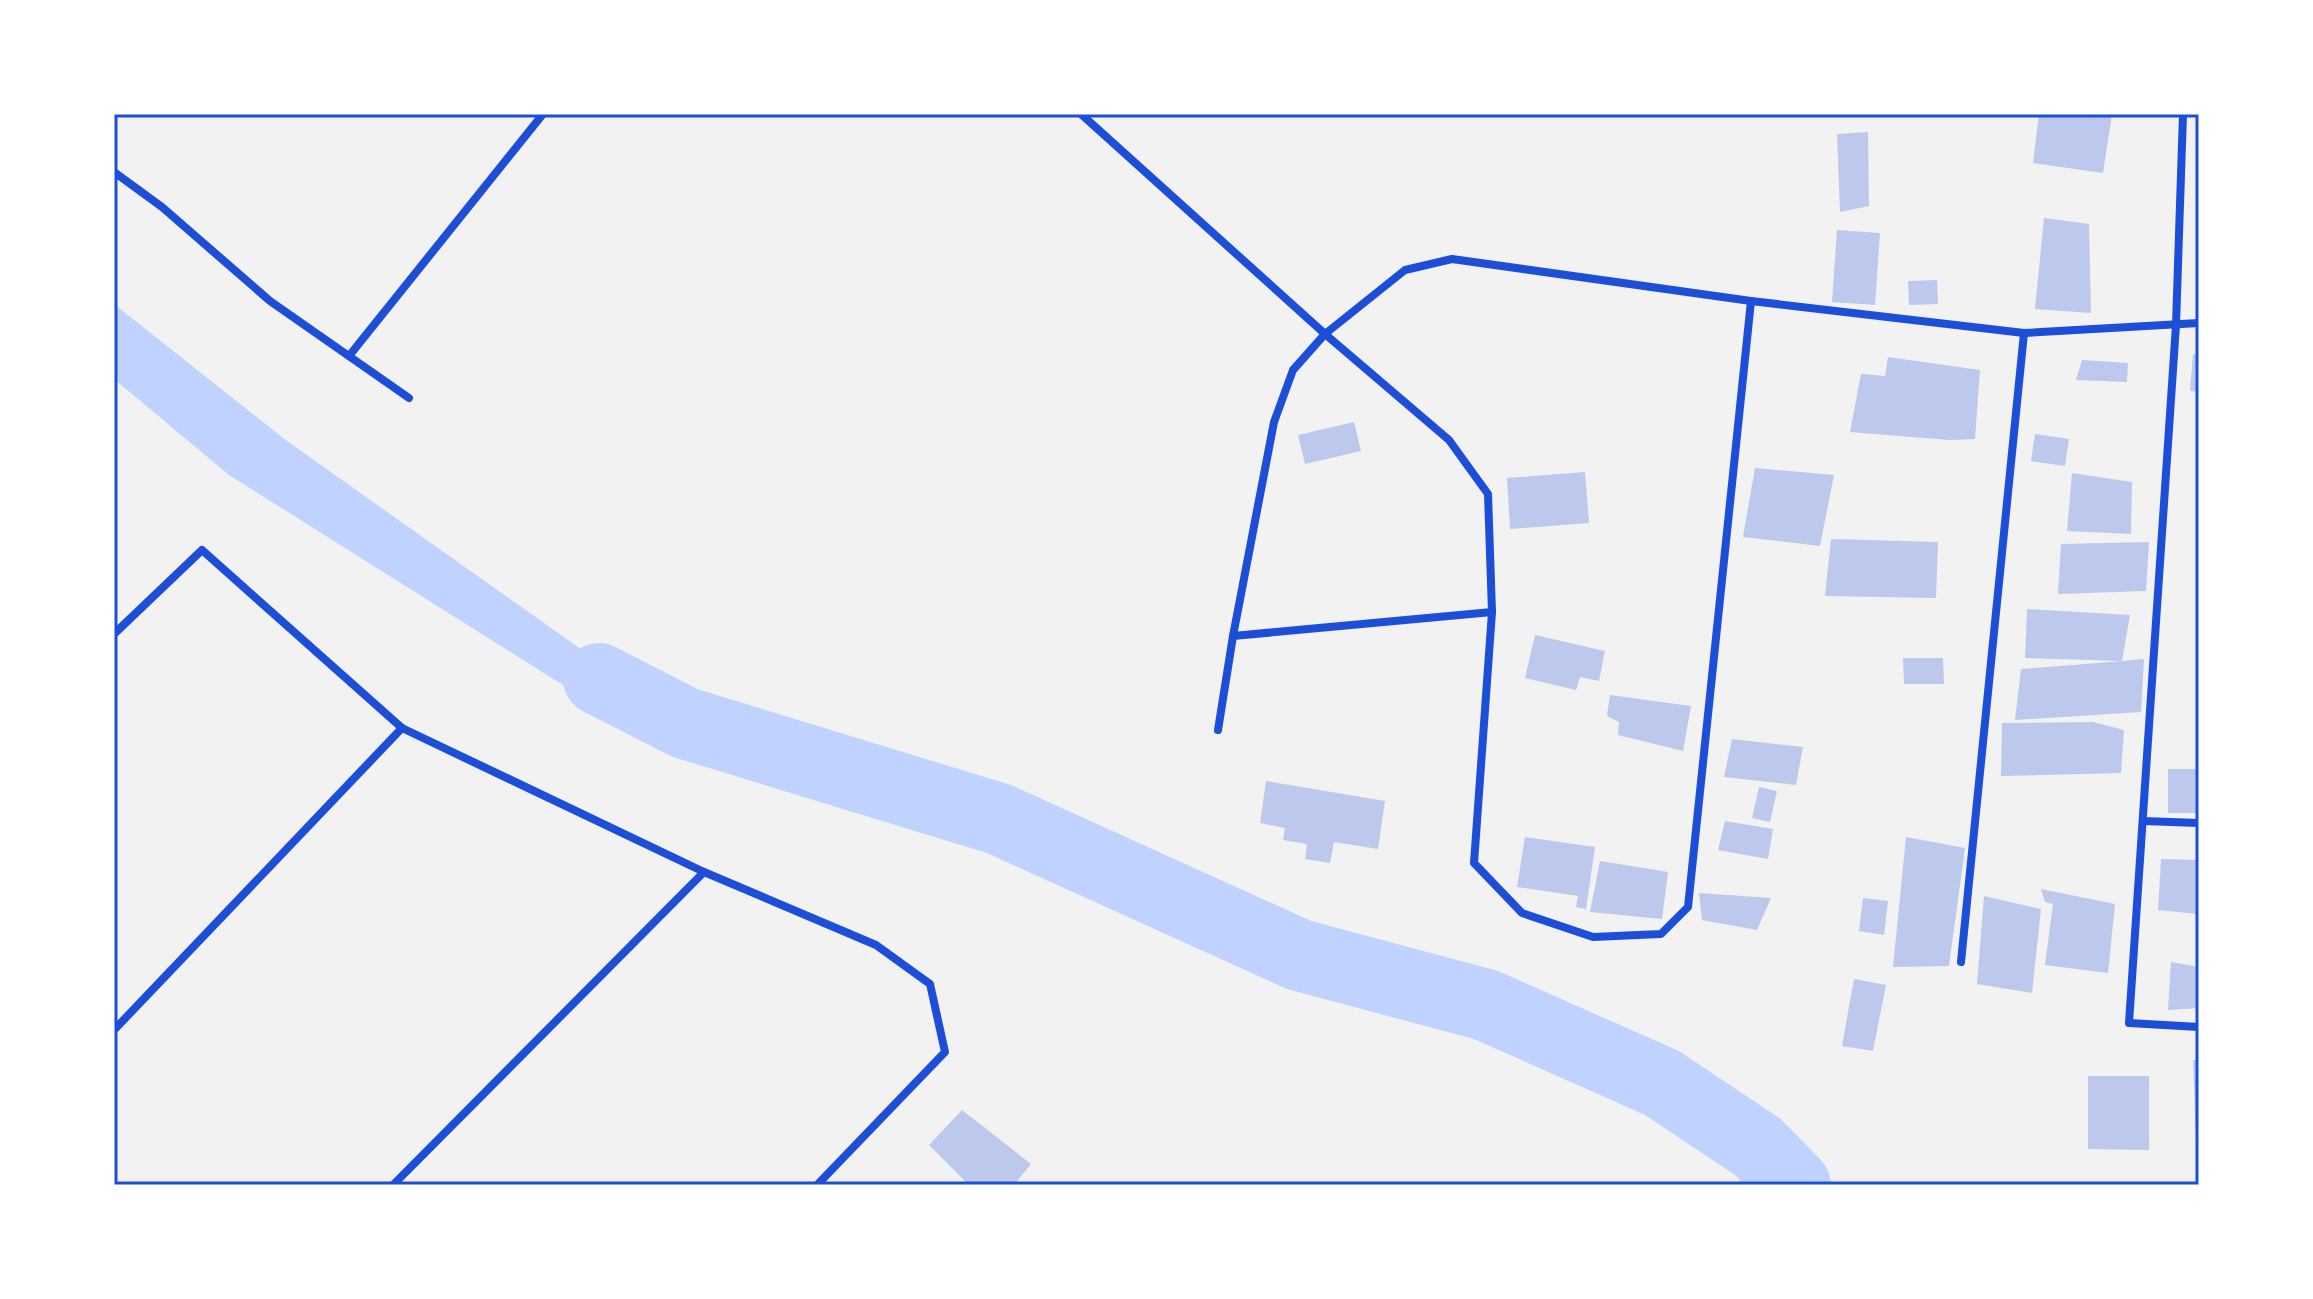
<svg xmlns="http://www.w3.org/2000/svg" width="2313" height="1299" viewBox="0 0 2313 1299" font-family="Arial,sans-serif">
<rect width="100%" height="100%" fill="#f2f2f2"/>
<path fill="#bfd3fe" d="M 114,304 L 287,441 L 685,723 L 843,770 L 741,759 L 676,745 L 563,685 L 229,475 L 114,379 Z"/>
<g fill="none" stroke-linecap="round" stroke-linejoin="round">
<path stroke="#bfd3fe" stroke-width="72" d="M 599,679 L 685,723 L 999,819 L 1299,955 L 1486,1005 L 1662,1083 L 1758,1147 L 1795,1185"/>
</g>
<g fill="#bdc9ec">
<path d="M 2039,114 L 2112,114 L 2103,173 L 2033,163 Z"/>
<path d="M 1868,132 L 1869,206 L 1840,212 L 1837,134 Z"/>
<rect x="2196" y="187" width="3" height="23"/>
<path d="M 2044,218 L 2089,224 L 2091,313 L 2035,309 Z"/>
<path d="M 1837,230 L 1880,233 L 1875,305 L 1832,302 Z"/>
<path d="M 1937,280 L 1938,304 L 1909,305 L 1908,281 Z"/>
<path d="M 2193,354 L 2199,355 L 2199,392 L 2190,391 Z"/>
<path d="M 1888,357 L 1980,370 L 1975,439 L 1949,440 L 1850,432 L 1861,374 L 1885,376 Z"/>
<path d="M 2082,360 L 2128,363 L 2127,382 L 2076,380 Z"/>
<path d="M 1354,422 L 1361,451 L 1305,464 L 1298,435 Z"/>
<path d="M 2035,434 L 2069,439 L 2065,466 L 2031,461 Z"/>
<path d="M 1755,468 L 1834,475 L 1820,546 L 1743,537 Z"/>
<path d="M 1585,472 L 1589,523 L 1510,529 L 1507,478 Z"/>
<path d="M 2072,473 L 2132,482 L 2131,534 L 2067,531 Z"/>
<path d="M 1831,539 L 1938,542 L 1936,598 L 1825,596 Z"/>
<path d="M 2149,542 L 2146,591 L 2058,594 L 2061,544 Z"/>
<path d="M 2027,609 L 2130,615 L 2122,661 L 2144,659 L 2141,712 L 2015,720 L 2021,669 L 2122,661 L 2025,658 Z"/>
<path d="M 1535,635 L 1605,651 L 1599,681 L 1580,677 L 1576,690 L 1525,678 Z"/>
<path d="M 1903,658 L 1943,658 L 1944,684 L 1904,684 Z"/>
<path d="M 1610,695 L 1691,706 L 1683,751 L 1618,735 L 1619,722 L 1607,716 Z"/>
<path d="M 2093,722 L 2124,730 L 2121,773 L 2001,776 L 2002,723 Z"/>
<path d="M 1732,739 L 1803,747 L 1796,785 L 1724,777 Z"/>
<rect x="2168" y="769" width="31" height="44"/>
<path d="M 1266,781 L 1385,801 L 1378,849 L 1334,842 L 1330,863 L 1305,859 L 1307,844 L 1283,840 L 1285,828 L 1260,823 Z"/>
<path d="M 1759,787 L 1777,791 L 1770,822 L 1752,818 Z"/>
<path d="M 1725,821 L 1773,829 L 1768,859 L 1718,850 Z"/>
<path d="M 1525,837 L 1595,847 L 1586,909 L 1576,907 L 1578,896 L 1517,887 Z"/>
<path d="M 1906,837 L 1965,848 L 1949,966 L 1893,967 Z"/>
<path d="M 2161,859 L 2199,860 L 2198,914 L 2158,910 Z"/>
<path d="M 1600,861 L 1668,872 L 1662,919 L 1590,912 Z"/>
<path d="M 2041,889 L 2115,904 L 2108,973 L 2045,965 L 2053,904 L 2045,902 Z"/>
<path d="M 1699,893 L 1771,898 L 1757,930 L 1702,920 Z"/>
<path d="M 1984,896 L 2041,909 L 2032,993 L 1977,984 Z"/>
<path d="M 1863,898 L 1888,901 L 1884,935 L 1859,931 Z"/>
<path d="M 2171,962 L 2199,967 L 2199,1008 L 2168,1010 Z"/>
<path d="M 1854,979 L 1886,985 L 1873,1051 L 1842,1046 Z"/>
<path d="M 2193,1060 L 2199,1060 L 2199,1143 L 2196,1143 Z"/>
<path d="M 2088,1076 L 2149,1076 L 2149,1150 L 2088,1149 Z"/>
<path d="M 962,1110 L 1031,1164 L 1014,1185 L 963,1185 L 966,1182 L 929,1145 Z"/>
</g>
<g fill="none" stroke-linecap="round" stroke-linejoin="round">
<g stroke="#1d4ed8" stroke-width="8">
<path d="M 1081,114 L 1325,334 L 1449,440 L 1488,494 L 1492,612 L 1474,863 L 1522,913 L 1593,937 L 1661,934 L 1688,907 L 1751,301"/>
<path d="M 2183,114 L 2176,325 L 2129,1023 L 2199,1027"/>
<path d="M 114,172 L 162,207 L 270,301 L 409,398"/>
<path d="M 349,356 L 543,114"/>
<path d="M 114,634 L 202,550 L 402,728 L 704,872 L 876,945 L 930,984 L 945,1052 L 817,1185"/>
<path d="M 1233,636 L 1492,612"/>
<path d="M 1218,730 L 1233,636 L 1274,422 L 1293,370 L 1325,334 L 1405,270 L 1452,259 L 1751,301 L 2024,333 L 2199,323"/>
<path d="M 2143,821 L 2199,823"/>
<path d="M 1961,962 L 2024,333"/>
<path d="M 114,1030 L 402,728"/>
<path d="M 393,1185 L 704,872"/>
</g>
</g>
<rect width="2313" height="1299" fill="none" stroke="#ffffff" stroke-width="232"/>
<rect x="116" y="116" width="2081" height="1067" fill="none" stroke="#1d4ed8" stroke-width="3"/>
</svg>
